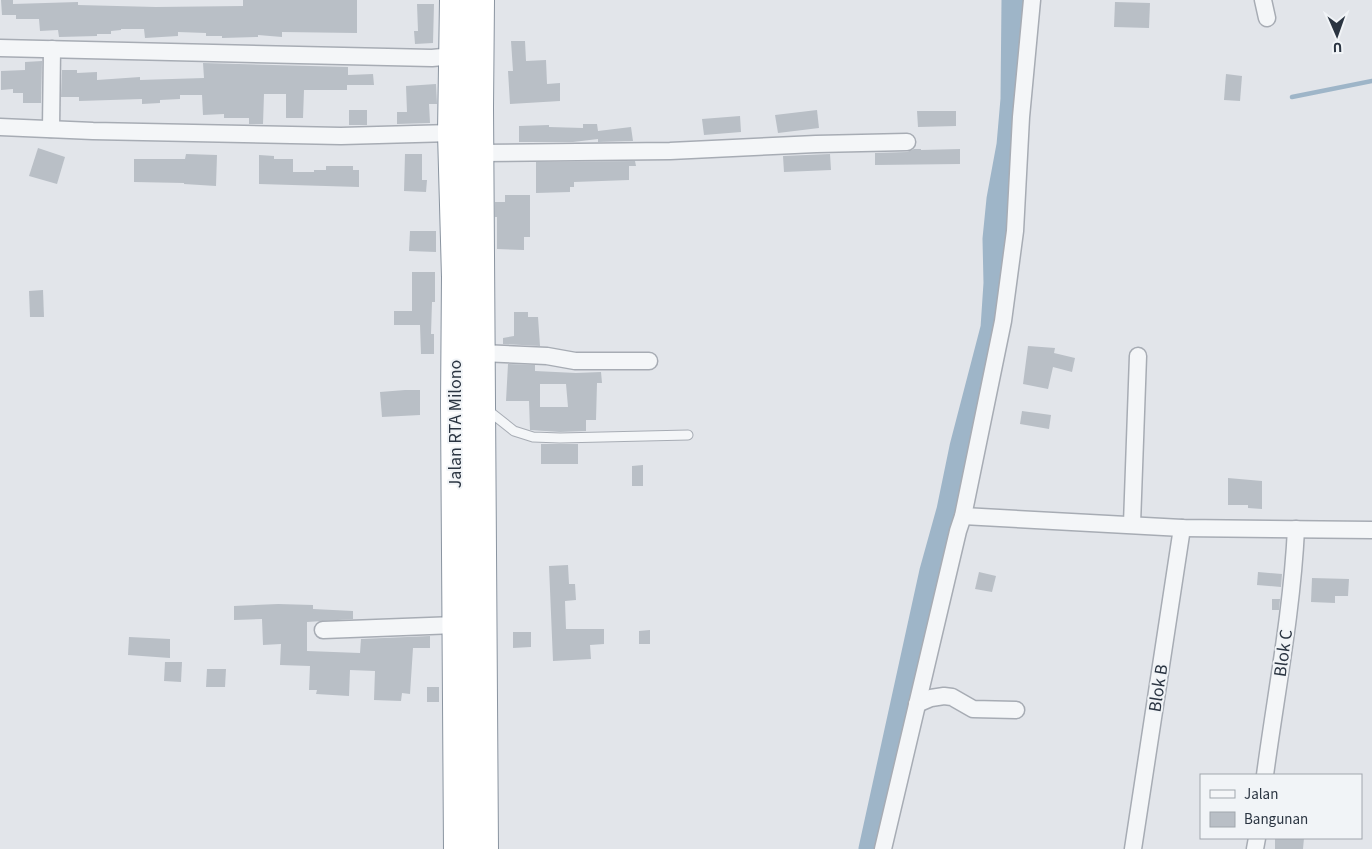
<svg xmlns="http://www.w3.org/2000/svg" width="1372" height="849" viewBox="0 0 1372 849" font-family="'Source Sans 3',sans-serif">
<rect width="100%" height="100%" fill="#e2e5ea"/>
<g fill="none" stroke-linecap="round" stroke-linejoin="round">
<path stroke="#9eb5c8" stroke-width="4.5" d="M 1292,97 L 1372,81"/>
<path stroke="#9eb5c8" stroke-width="25" d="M 871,849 L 932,571 L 949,510 L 962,447 L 993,328 L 996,283 L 995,239 L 999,199 L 1009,145 L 1013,99 L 1014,0"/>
</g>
<g fill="#b9bfc6" fill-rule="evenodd">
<path d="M 1,0 L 13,0 L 13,4 L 78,2 L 78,5 L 156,7 L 243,6 L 243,0 L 357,0 L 357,33 L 282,32 L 282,37 L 258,35 L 258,37 L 222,38 L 222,36 L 206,36 L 206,33 L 178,32 L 178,36 L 145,38 L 144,29 L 121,29 L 121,30 L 111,31 L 111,34 L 97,34 L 97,36 L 59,37 L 58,30 L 40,31 L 39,19 L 16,19 L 16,15 L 2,15 Z"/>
<path d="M 1115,2 L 1150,3 L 1149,28 L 1114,27 Z"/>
<path d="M 417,4 L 434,4 L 433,43 L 415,44 L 414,31 L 418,31 Z"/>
<path d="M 511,41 L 525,41 L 526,61 L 546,60 L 547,84 L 560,83 L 560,101 L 510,104 L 508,71 L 513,71 Z"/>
<path d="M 42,61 L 41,103 L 23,103 L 23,93 L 13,93 L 13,89 L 1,90 L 1,71 L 25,70 L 25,62 Z"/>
<path d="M 203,63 L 348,67 L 348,75 L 373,74 L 374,85 L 347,85 L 347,90 L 304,90 L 303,118 L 286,118 L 286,94 L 264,94 L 263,124 L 249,124 L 249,118 L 224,118 L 224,114 L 203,115 L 202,95 L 180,95 L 180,99 L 160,100 L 160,103 L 142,104 L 142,99 L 79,101 L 79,97 L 61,97 L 62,70 L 77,70 L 77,73 L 97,72 L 97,80 L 140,77 L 140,80 L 204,78 Z"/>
<path d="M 1226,74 L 1242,76 L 1240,101 L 1224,100 Z"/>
<path d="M 436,84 L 437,104 L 429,104 L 430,123 L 397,124 L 397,112 L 407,112 L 406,86 Z"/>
<rect x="349" y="110" width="18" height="15"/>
<path d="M 817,110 L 819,128 L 778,133 L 775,115 Z"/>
<path d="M 917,111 L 956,111 L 956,126 L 918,127 Z"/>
<path d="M 740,116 L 741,132 L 704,135 L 702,119 Z"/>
<path d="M 583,124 L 597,124 L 598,131 L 631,127 L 633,141 L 598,142 L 598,139 L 573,142 L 519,142 L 519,126 L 549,125 L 549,127 L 583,128 Z"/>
<path d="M 38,148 L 65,157 L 57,184 L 29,176 Z"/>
<path d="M 914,149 L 921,149 L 921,150 L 960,149 L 960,164 L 875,165 L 875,153 L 907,152 Z"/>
<path d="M 186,154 L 217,155 L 216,186 L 184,184 L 184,183 L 134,182 L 134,159 L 185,159 Z"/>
<path d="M 405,154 L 422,154 L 422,180 L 427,180 L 426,192 L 404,191 Z"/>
<path d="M 830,154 L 831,170 L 784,172 L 783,156 Z"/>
<path d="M 259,155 L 274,156 L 274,159 L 293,159 L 293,172 L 314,172 L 314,170 L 326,170 L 326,166 L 353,166 L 353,170 L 359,170 L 359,187 L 259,184 Z"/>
<path d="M 635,161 L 636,166 L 629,166 L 629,180 L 574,182 L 574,187 L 570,187 L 570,192 L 536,193 L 536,162 Z"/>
<path d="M 505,195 L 530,195 L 530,237 L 524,237 L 524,250 L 497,249 L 497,217 L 495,217 L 495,202 L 505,202 Z"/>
<path d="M 410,231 L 436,231 L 436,252 L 409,251 Z"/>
<path d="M 412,272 L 435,272 L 435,302 L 432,302 L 431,334 L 434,334 L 434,354 L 421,354 L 420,325 L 394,325 L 394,311 L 412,311 Z"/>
<path d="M 43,290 L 44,317 L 30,317 L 29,291 Z"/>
<path d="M 514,312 L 528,312 L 528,317 L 538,317 L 540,346 L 503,344 L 503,338 L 514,336 Z"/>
<path d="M 1028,346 L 1055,348 L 1054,353 L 1075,358 L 1072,372 L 1053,367 L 1048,389 L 1023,384 Z"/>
<path d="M 508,364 L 535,365 L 535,371 L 576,373 L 601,372 L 602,383 L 597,383 L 596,420 L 586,420 L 586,431 L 560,432 L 530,430 L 529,401 L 506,401 ZM 540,384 L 566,384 L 568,407 L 540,407 Z"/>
<path d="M 405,390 L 420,390 L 420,415 L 382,417 L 380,392 Z"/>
<path d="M 1022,411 L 1051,415 L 1049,429 L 1020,424 Z"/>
<rect x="541" y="444" width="37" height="20"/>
<path d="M 643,465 L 643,486 L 632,486 L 632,466 Z"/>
<path d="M 1228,478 L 1262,481 L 1262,509 L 1248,508 L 1248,505 L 1228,505 Z"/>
<path d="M 568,565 L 569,584 L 575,584 L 576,600 L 565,601 L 566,629 L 604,629 L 604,644 L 590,645 L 591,659 L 553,661 L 549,566 Z"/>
<path d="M 979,572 L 996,576 L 992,592 L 975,589 Z"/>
<path d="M 1258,572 L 1282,574 L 1281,587 L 1257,585 Z"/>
<path d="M 1312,578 L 1349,579 L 1348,596 L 1335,596 L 1335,603 L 1311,602 Z"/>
<path d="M 1272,599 L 1280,599 L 1279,610 L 1272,610 Z"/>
<path d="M 278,604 L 313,605 L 313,609 L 353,611 L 353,619 L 307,622 L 307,651 L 360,653 L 361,639 L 430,636 L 430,648 L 413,648 L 410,694 L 402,693 L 401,701 L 374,700 L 375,671 L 350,670 L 349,696 L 316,694 L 317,690 L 309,690 L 310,666 L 280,665 L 281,644 L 263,645 L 262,619 L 234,620 L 234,606 Z"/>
<path d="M 650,630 L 650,644 L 639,644 L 639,631 Z"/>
<path d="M 513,632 L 531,632 L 531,647 L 513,648 Z"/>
<path d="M 129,637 L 170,639 L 170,658 L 128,655 Z"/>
<path d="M 165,662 L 182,662 L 181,682 L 164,681 Z"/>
<path d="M 207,669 L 226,669 L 225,687 L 206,687 Z"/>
<rect x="427" y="687" width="12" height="15"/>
<path d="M 1275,838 L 1304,838 L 1303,849 L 1275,849 Z"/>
</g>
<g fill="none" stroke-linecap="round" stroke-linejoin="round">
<g stroke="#a7acb4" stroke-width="11">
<path id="lane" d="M 485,408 L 514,431 L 533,437 L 560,438 L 688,435"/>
</g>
<g stroke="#a7acb4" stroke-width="19">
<g id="street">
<path d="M 1263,0 L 1267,18"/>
<path d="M 0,48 L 432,58 L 453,56"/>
<path d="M 0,127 L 93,131 L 341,136 L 452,133"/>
<path d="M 51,129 L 52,49"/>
<path d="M 479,153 L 670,151 L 816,144 L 907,142"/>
<path d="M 481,353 L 547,356 L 575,361 L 649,361"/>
<path d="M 963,516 L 1182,528 L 1372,530"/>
<path d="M 1132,524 L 1138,356"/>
<path d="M 323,630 L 456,625"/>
<path d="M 917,704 L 931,698 L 944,696 L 952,697 L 973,709 L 1016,710"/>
<path d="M 1265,775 C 1276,693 1292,612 1296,529"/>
<path d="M 883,849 L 958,531 L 963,516 L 1003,321 L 1015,231 L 1021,117 L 1032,0"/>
<path d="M 1133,849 L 1182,528"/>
<path d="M 1255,849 L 1257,838"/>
</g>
</g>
<g stroke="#8a94a0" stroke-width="30">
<g id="highway">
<path d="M 454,0 L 452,133 L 456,277 L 455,405 L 458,849"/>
<path d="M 480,0 L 479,107 L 484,849"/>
</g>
</g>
<use href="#lane" stroke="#f4f6f8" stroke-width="9"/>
<use href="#street" stroke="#f4f6f8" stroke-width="16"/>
<use href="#highway" stroke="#fff" stroke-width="28"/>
</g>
<g text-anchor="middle" stroke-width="4" stroke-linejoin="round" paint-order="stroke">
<g font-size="18" fill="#2a3441" stroke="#f1f4f7">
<text transform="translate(455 424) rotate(-90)" y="6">Jalan RTA Milono</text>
<text transform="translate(1283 653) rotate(-82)" y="6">Blok C</text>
<text transform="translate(1158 688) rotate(-81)" y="6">Blok B</text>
</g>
</g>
<rect x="1200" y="774" width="162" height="65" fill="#f1f4f7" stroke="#a1a7ae"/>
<rect x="1210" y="790" width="25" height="8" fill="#f4f6f8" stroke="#a1a7ae"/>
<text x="1244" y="799" font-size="15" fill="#2a3441">Jalan</text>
<rect x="1210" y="812" width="25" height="15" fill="#b9bfc6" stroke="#a1a7ae"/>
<text x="1244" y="824" font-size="15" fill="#2a3441">Bangunan</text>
<g transform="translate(1337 35) rotate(178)" stroke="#f1f4f7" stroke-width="4" paint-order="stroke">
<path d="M0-4L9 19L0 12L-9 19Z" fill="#2a3441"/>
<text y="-8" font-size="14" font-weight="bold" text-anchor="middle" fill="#2a3441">U</text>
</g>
</svg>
